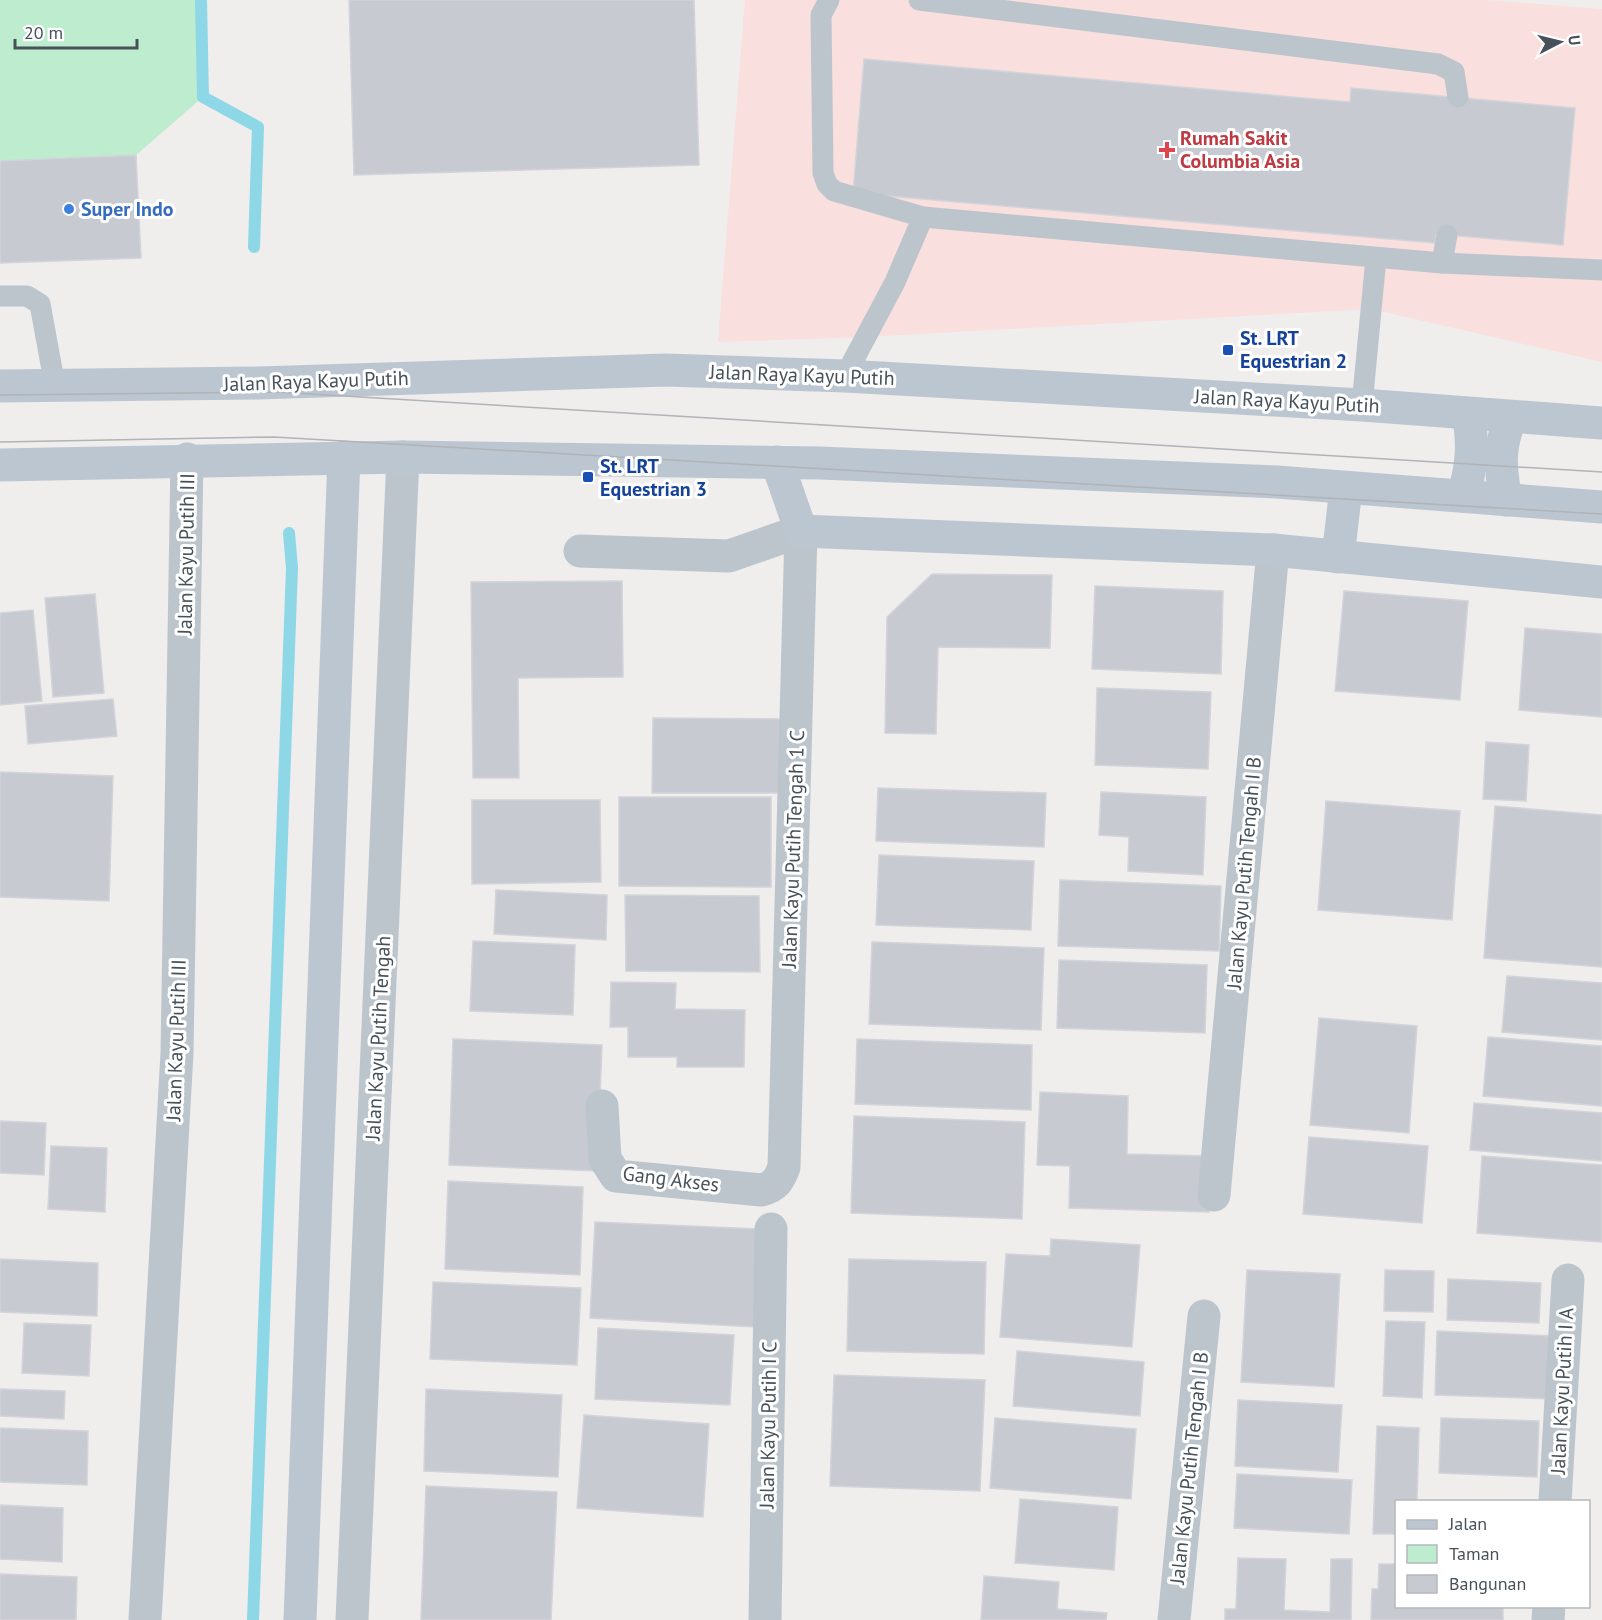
<svg xmlns="http://www.w3.org/2000/svg" width="1602" height="1620" viewBox="0 0 1602 1620" font-family="'PT Sans',sans-serif">
<rect width="100%" height="100%" fill="#f0eded"/>
<path fill="#f9dfde" d="M 745,0 L 1486,0 L 1602,9 L 1602,362 L 1371,309 L 866,337 L 718,342 Z"/>
<path fill="#bdecce" d="M 0,0 L 201,0 L 203,97 L 136,155 L 0,161 Z"/>
<g fill="none" stroke-linecap="round" stroke-linejoin="round">
<g stroke="#8dd7e6" stroke-width="12">
<path d="M 201,0 L 203,97 L 258,127 L 254,247"/>
<path d="M 253,1620 L 292,568 L 289,533"/>
</g>
</g>
<g fill="#c7cad0" stroke="#d2d4d9" stroke-width="1.5">
<path d="M 349,0 L 694,0 L 699,165 L 354,175 Z"/>
<path d="M 864,59 L 1350,102 L 1351,88 L 1575,108 L 1563,245 L 1436,234 L 1435,243 L 853,193 Z"/>
<path d="M 136,155 L 141,258 L 0,263 L 0,161 Z"/>
<path d="M 932,574 L 1052,575 L 1050,648 L 938,647 L 936,734 L 885,733 L 887,617 Z"/>
<path d="M 622,581 L 623,677 L 518,678 L 519,778 L 473,778 L 471,582 Z"/>
<path d="M 1095,586 L 1223,591 L 1221,674 L 1092,669 Z"/>
<path d="M 1344,591 L 1468,601 L 1460,700 L 1335,691 Z"/>
<path d="M 95,594 L 104,693 L 53,697 L 45,598 Z"/>
<path d="M 33,610 L 42,701 L 0,705 L 0,613 Z"/>
<path d="M 1525,628 L 1602,634 L 1602,717 L 1519,710 Z"/>
<path d="M 1097,688 L 1211,692 L 1208,769 L 1095,765 Z"/>
<path d="M 113,699 L 117,736 L 28,744 L 25,706 Z"/>
<path d="M 653,718 L 784,719 L 784,793 L 652,793 Z"/>
<path d="M 1486,742 L 1529,745 L 1526,801 L 1483,799 Z"/>
<path d="M 0,772 L 113,776 L 109,901 L 0,897 Z"/>
<path d="M 878,788 L 1046,793 L 1044,847 L 876,841 Z"/>
<path d="M 1101,792 L 1206,797 L 1203,875 L 1128,871 L 1129,837 L 1099,835 Z"/>
<path d="M 619,797 L 771,797 L 771,887 L 619,886 Z"/>
<path d="M 472,800 L 600,800 L 601,882 L 472,884 Z"/>
<path d="M 1326,801 L 1460,811 L 1452,920 L 1318,910 Z"/>
<path d="M 1495,806 L 1602,815 L 1602,967 L 1484,958 Z"/>
<path d="M 879,855 L 1034,861 L 1031,930 L 876,925 Z"/>
<path d="M 1060,880 L 1221,886 L 1219,951 L 1058,946 Z"/>
<path d="M 496,890 L 607,895 L 606,940 L 494,934 Z"/>
<path d="M 625,895 L 759,896 L 760,972 L 626,971 Z"/>
<path d="M 473,941 L 575,945 L 573,1015 L 470,1011 Z"/>
<path d="M 872,942 L 1044,948 L 1041,1030 L 869,1024 Z"/>
<path d="M 1059,960 L 1207,965 L 1205,1033 L 1057,1028 Z"/>
<path d="M 1507,976 L 1602,983 L 1602,1040 L 1502,1032 Z"/>
<path d="M 611,982 L 676,983 L 675,1009 L 745,1010 L 744,1067 L 677,1067 L 677,1057 L 628,1057 L 628,1027 L 610,1027 Z"/>
<path d="M 1319,1018 L 1417,1026 L 1409,1133 L 1310,1125 Z"/>
<path d="M 1488,1037 L 1602,1046 L 1602,1106 L 1483,1096 Z"/>
<path d="M 453,1039 L 602,1045 L 597,1171 L 449,1165 Z"/>
<path d="M 857,1039 L 1032,1045 L 1031,1110 L 855,1104 Z"/>
<path d="M 1040,1092 L 1128,1096 L 1127,1154 L 1210,1156 L 1209,1212 L 1069,1208 L 1070,1166 L 1037,1165 Z"/>
<path d="M 1474,1103 L 1602,1113 L 1602,1161 L 1470,1150 Z"/>
<path d="M 854,1116 L 1025,1122 L 1022,1219 L 851,1213 Z"/>
<path d="M 0,1121 L 46,1123 L 44,1175 L 0,1173 Z"/>
<path d="M 1309,1137 L 1428,1146 L 1422,1223 L 1303,1214 Z"/>
<path d="M 51,1146 L 107,1148 L 105,1212 L 48,1209 Z"/>
<path d="M 1482,1156 L 1602,1165 L 1602,1242 L 1477,1233 Z"/>
<path d="M 448,1181 L 583,1187 L 580,1275 L 445,1269 Z"/>
<path d="M 595,1222 L 759,1229 L 755,1327 L 590,1318 Z"/>
<path d="M 1051,1239 L 1140,1245 L 1132,1347 L 1000,1337 L 1006,1254 L 1050,1256 Z"/>
<path d="M 0,1259 L 98,1263 L 97,1316 L 0,1312 Z"/>
<path d="M 849,1259 L 986,1262 L 984,1354 L 847,1351 Z"/>
<path d="M 1247,1270 L 1340,1274 L 1334,1387 L 1241,1382 Z"/>
<path d="M 1385,1270 L 1434,1271 L 1433,1312 L 1384,1311 Z"/>
<path d="M 1448,1279 L 1541,1283 L 1539,1323 L 1447,1320 Z"/>
<path d="M 433,1282 L 581,1288 L 577,1365 L 430,1359 Z"/>
<path d="M 1386,1321 L 1425,1322 L 1422,1398 L 1383,1396 Z"/>
<path d="M 24,1323 L 91,1325 L 89,1376 L 22,1373 Z"/>
<path d="M 598,1328 L 734,1335 L 730,1405 L 595,1399 Z"/>
<path d="M 1437,1331 L 1555,1336 L 1553,1399 L 1435,1395 Z"/>
<path d="M 1017,1351 L 1144,1362 L 1140,1416 L 1013,1406 Z"/>
<path d="M 834,1375 L 985,1380 L 980,1491 L 830,1486 Z"/>
<path d="M 0,1389 L 65,1391 L 64,1419 L 0,1416 Z"/>
<path d="M 426,1389 L 562,1395 L 558,1477 L 424,1471 Z"/>
<path d="M 1238,1400 L 1342,1405 L 1338,1472 L 1235,1466 Z"/>
<path d="M 584,1415 L 709,1424 L 703,1517 L 577,1508 Z"/>
<path d="M 995,1418 L 1136,1429 L 1131,1499 L 990,1488 Z"/>
<path d="M 1441,1418 L 1539,1421 L 1537,1477 L 1439,1473 Z"/>
<path d="M 1377,1426 L 1419,1428 L 1417,1502 L 1396,1502 L 1396,1534 L 1373,1534 Z"/>
<path d="M 0,1428 L 88,1431 L 87,1485 L 0,1482 Z"/>
<path d="M 1237,1474 L 1352,1480 L 1349,1534 L 1234,1528 Z"/>
<path d="M 426,1486 L 557,1492 L 551,1620 L 421,1620 Z"/>
<path d="M 1020,1499 L 1118,1507 L 1114,1570 L 1015,1563 Z"/>
<path d="M 0,1505 L 63,1508 L 62,1562 L 0,1559 Z"/>
<path d="M 1238,1558 L 1286,1559 L 1284,1610 L 1330,1612 L 1331,1559 L 1352,1559 L 1351,1620 L 1225,1620 L 1225,1609 L 1236,1609 Z"/>
<path d="M 1379,1564 L 1396,1564 L 1396,1606 L 1503,1606 L 1503,1620 L 1371,1620 L 1372,1589 L 1378,1589 Z"/>
<path d="M 0,1574 L 77,1577 L 76,1620 L 0,1620 Z"/>
<path d="M 984,1576 L 1059,1582 L 1057,1609 L 1107,1613 L 1106,1620 L 981,1620 Z"/>
</g>
<g fill="none" stroke-linecap="round" stroke-linejoin="round">
<g stroke="#bcc5cc" stroke-width="21">
<path d="M 829,0 L 821,15 L 823,173 L 827,184 L 834,191 L 923,217 L 1442,263 L 1447,235"/>
<path d="M 919,0 L 1438,64 L 1454,72 L 1458,97"/>
<path d="M 1442,263 L 1602,270"/>
<path d="M 0,296 L 27,296 L 40,304 L 55,386"/>
<path d="M 845,376 L 895,282 L 923,217"/>
<path d="M 1362,405 L 1376,258"/>
</g>
<g stroke="#bcc5cc" stroke-width="33">
<path d="M 580,551 L 729,556 L 801,531 L 784,1167 C 779,1180 776,1186 761,1190 L 616,1176 L 605,1159 L 602,1106"/>
<path d="M 1214,1195 L 1273,550"/>
<path d="M 1555,1502 L 1568,1280"/>
<path d="M 145,1620 L 177,1053 L 187,459"/>
<path d="M 352,1620 L 403,457"/>
<path d="M 765,1620 L 771,1229"/>
<path d="M 1174,1620 L 1204,1316"/>
<path d="M 1548,1620 L 1549,1606"/>
</g>
<g stroke="#bcc6d0" stroke-width="33">
<path d="M 0,386 L 258,383 L 666,370 L 845,376 L 1362,405 L 1602,423"/>
<path d="M 777,462 L 801,531 L 1273,550 L 1602,582"/>
<path d="M 0,465 L 403,457 L 820,463 L 1277,482 L 1602,507"/>
<path d="M 1463,496 C 1472,467 1474,444 1468,414"/>
<path d="M 1506,500 C 1500,468 1498,448 1511,417"/>
<path d="M 1338,557 L 1346,488"/>
<path d="M 300,1620 L 344,457"/>
</g>
<g stroke="#b0b3b7" stroke-width="1.5">
<path d="M 0,395 L 278,392 L 1602,472"/>
<path d="M 0,442 L 274,437 L 1602,514"/>
</g>
</g>
<path fill="#e0444e" stroke="#fff" stroke-width="2" d="M1164 141h6v6h6v6h-6v6h-6v-6h-6v-6h6z"/>
<circle fill="#3f7fe0" stroke="#fff" stroke-width="2" cx="69" cy="209" r="6"/>
<g fill="#1a4fb4" stroke="#fff" stroke-width="2">
<rect x="1222" y="344" width="12" height="12" rx="3"/>
<rect x="582" y="471" width="12" height="12" rx="3"/>
</g>
<g text-anchor="middle" stroke-width="6" stroke-linejoin="round" paint-order="stroke">
<g font-size="20" font-weight="bold" fill="#be3a42" stroke="#fff" text-anchor="start">
<text x="1180" y="145">Rumah Sakit<tspan x="1180" dy="23">Columbia Asia</tspan></text>
</g>
<g font-size="20" font-weight="bold" fill="#366cbe" stroke="#fff" text-anchor="start">
<text x="81" y="216">Super Indo</text>
</g>
<g font-size="20" font-weight="bold" fill="#164399" stroke="#fff" text-anchor="start">
<text x="1240" y="345">St. LRT<tspan x="1240" dy="23">Equestrian 2</tspan></text>
<text x="600" y="473">St. LRT<tspan x="600" dy="23">Equestrian 3</tspan></text>
</g>
<g font-size="20" fill="#475159" stroke="#fff">
<text transform="translate(802 375) rotate(2)" y="7">Jalan Raya Kayu Putih</text>
<text transform="translate(316 381) rotate(-2)" y="7">Jalan Raya Kayu Putih</text>
<text transform="translate(1287 401) rotate(3)" y="7">Jalan Raya Kayu Putih</text>
<text transform="translate(186 554) rotate(-89)" y="7">Jalan Kayu Putih III</text>
<text transform="translate(793 849) rotate(-88)" y="7">Jalan Kayu Putih Tengah 1 C</text>
<text transform="translate(1244 873) rotate(-85)" y="7">Jalan Kayu Putih Tengah I B</text>
<text transform="translate(378 1038) rotate(-87)" y="7">Jalan Kayu Putih Tengah</text>
<text transform="translate(176 1040) rotate(-88)" y="7">Jalan Kayu Putih III</text>
<text transform="translate(671 1179) rotate(7)" y="7">Gang Akses</text>
<text transform="translate(1562 1391) rotate(-87)" y="7">Jalan Kayu Putih I A</text>
<text transform="translate(768 1425) rotate(-89)" y="7">Jalan Kayu Putih I C</text>
<text transform="translate(1189 1468) rotate(-84)" y="7">Jalan Kayu Putih Tengah I B</text>
</g>
</g>
<rect x="1395" y="1500" width="195" height="108" fill="#ffffff" stroke="#b5b9bd" stroke-width="1.5"/>
<rect x="1407" y="1520" width="30" height="9" fill="#bcc6d0" stroke="#b5b9bd" stroke-width="1.5"/>
<text x="1449" y="1530" font-size="18" fill="#475159">Jalan</text>
<rect x="1407" y="1545" width="30" height="18" fill="#bdecce" stroke="#b5b9bd" stroke-width="1.5"/>
<text x="1449" y="1560" font-size="18" fill="#475159">Taman</text>
<rect x="1407" y="1575" width="30" height="18" fill="#c7cad0" stroke="#b5b9bd" stroke-width="1.5"/>
<text x="1449" y="1590" font-size="18" fill="#475159">Bangunan</text>
<g transform="translate(1560 42) rotate(83)" stroke="#ffffff" stroke-width="4.5" paint-order="stroke">
<path d="M0-4.5L10 22L0 15L-10 22Z" fill="#475159"/>
<text y="-9" font-size="16" font-weight="bold" text-anchor="middle" fill="#475159">U</text>
</g>
<path d="M15 39v9h122v-9" fill="none" stroke="#475159" stroke-width="3"/>
<text x="24" y="39" font-size="18" fill="#475159" stroke="#ffffff" stroke-width="4.5" paint-order="stroke">20 m</text>
</svg>
